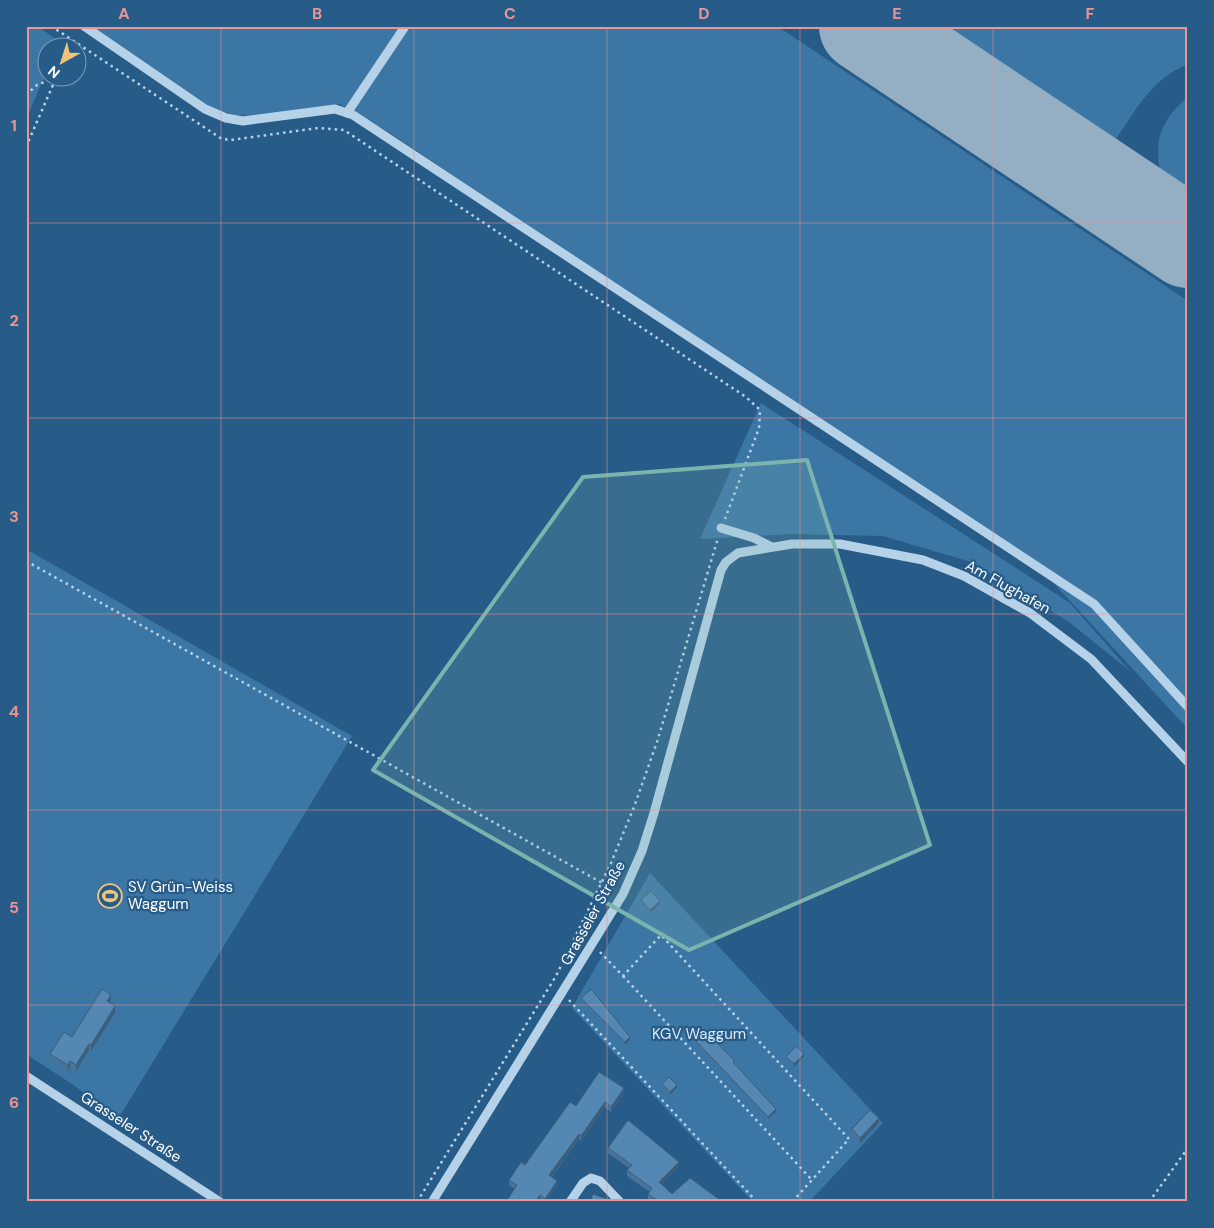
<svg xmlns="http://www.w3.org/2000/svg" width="1214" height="1228" viewBox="0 0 1214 1228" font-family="'DM Sans',sans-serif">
<rect width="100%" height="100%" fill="#285c88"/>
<g fill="#3c76a5">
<path d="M 26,26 L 37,26 L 60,42 L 57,47 L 48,48 L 47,70 L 26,120 Z"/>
<path d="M 91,26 L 777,26 L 1188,301 L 1188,729 L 1036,564 L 654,311 L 390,133 L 340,104 L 259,116 L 235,115 L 213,109 Z"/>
<path d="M 945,26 L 1188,26 L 1188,64 C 1151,79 1137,109 1115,140 Z"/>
<path d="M 1188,97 L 1188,189 L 1160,170 C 1153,138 1164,117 1188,97 Z"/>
<path d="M 761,403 L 1070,603 L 1130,671 L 1069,622 L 971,562 L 883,536 L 790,534 L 700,539 Z"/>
<path d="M 26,549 L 352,736 L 118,1119 L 75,1086 L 26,1054 Z"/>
<path d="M 650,873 L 883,1123 L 809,1202 L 753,1202 L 572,1008 Z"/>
</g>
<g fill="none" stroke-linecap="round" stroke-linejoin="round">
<path stroke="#94aec4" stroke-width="92" d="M 865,26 L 1188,242"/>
<g stroke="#b5d2e9" stroke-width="2.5" stroke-dasharray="2.5 4" stroke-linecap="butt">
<path d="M 51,26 L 222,139 L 231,140 L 318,128 L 344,130 L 746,397 L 760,410 L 759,428 L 725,519"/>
<path d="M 70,48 L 73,41"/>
<path d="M 26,95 L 37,85 L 54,78"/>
<path d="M 26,147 L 56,78"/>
<path d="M 26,561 L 613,889"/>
<path d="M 600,952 L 623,976 L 661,935 L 849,1139 L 792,1202"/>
<path d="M 623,976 L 812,1180"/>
<path d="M 569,1000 L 757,1202"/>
<path d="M 417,1202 L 556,976 L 611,863 L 634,807 L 657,742 L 718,538"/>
<path d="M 1149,1202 L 1188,1148"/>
</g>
<g stroke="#b5d2e9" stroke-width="9">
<path d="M 84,26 L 205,109 L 226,118 L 243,121 L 335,109 L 353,115 L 1094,604 L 1188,707"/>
<path d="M 347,113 L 404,28"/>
<path d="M 721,528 L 754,538 L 770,546"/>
<path d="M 26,1076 L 220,1202"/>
<path d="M 432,1202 L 623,894 L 642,851 L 654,813 L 721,570 L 726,562 L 738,553 L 792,544 L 840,544 L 923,560 L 964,576 L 1030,613 L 1091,659 L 1188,762"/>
<path d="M 570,1202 L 583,1183 L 591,1178 L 600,1181 L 620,1202"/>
</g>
</g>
<g fill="#487499">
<path d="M 641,900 L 660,904 L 650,913 L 641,903 Z"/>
<path d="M 581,998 L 630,1040 L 625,1045 L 581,1000 Z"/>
<path d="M 111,1001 L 110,1003 L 115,1013 L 91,1051 L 89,1050 L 76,1071 L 70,1067 L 68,1071 L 50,1060 L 50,1054 L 72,1037 Z"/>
<path d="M 696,1041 L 735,1063 L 776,1112 L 768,1119 L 696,1044 Z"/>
<path d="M 804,1056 L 794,1067 L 786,1059 L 786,1057 Z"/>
<path d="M 662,1084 L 677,1087 L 670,1095 L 662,1086 Z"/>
<path d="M 624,1093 L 611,1112 L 605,1107 L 581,1141 L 579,1139 L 552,1177 L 557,1186 L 546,1202 L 542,1202 L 540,1200 L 538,1202 L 506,1202 L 515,1189 L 509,1185 L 509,1180 L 525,1165 L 576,1106 Z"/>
<path d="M 879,1123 L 860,1143 L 852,1135 L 852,1129 Z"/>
<path d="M 608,1148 L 679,1167 L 662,1184 L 672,1194 L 723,1202 L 653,1202 L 648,1199 L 648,1194 L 650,1192 L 627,1176 L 627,1170 L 629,1168 L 608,1153 Z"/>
</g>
<g fill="#3b5e7d">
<path d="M 660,901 L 660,904 L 650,913 L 650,910 Z"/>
<path d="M 111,995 L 111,1001 L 107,1007 L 107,1001 Z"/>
<path d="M 115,1006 L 115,1013 L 91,1051 L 91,1045 Z"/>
<path d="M 630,1037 L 630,1040 L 625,1045 L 625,1042 Z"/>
<path d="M 89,1044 L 89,1050 L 76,1071 L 76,1065 Z"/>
<path d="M 804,1054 L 804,1056 L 794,1067 L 794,1064 Z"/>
<path d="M 70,1061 L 70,1067 L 68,1071 L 68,1065 Z"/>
<path d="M 677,1085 L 677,1087 L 670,1095 L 670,1092 Z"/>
<path d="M 624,1088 L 624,1093 L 611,1112 L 611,1107 Z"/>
<path d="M 605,1102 L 605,1107 L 581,1141 L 581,1136 Z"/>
<path d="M 776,1109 L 776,1112 L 768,1119 L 768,1117 Z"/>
<path d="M 879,1118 L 879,1123 L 860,1143 L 860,1138 Z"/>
<path d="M 579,1134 L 579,1139 L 549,1180 L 549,1175 Z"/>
<path d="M 679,1162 L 679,1167 L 659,1187 L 659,1182 Z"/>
<path d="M 557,1181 L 557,1186 L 546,1202 L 545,1202 L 545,1199 Z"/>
<path d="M 540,1195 L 540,1200 L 538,1202 L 535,1202 Z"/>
</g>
<g fill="#5487b2" stroke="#3b5e7d">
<path d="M 651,891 L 660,901 L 650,910 L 641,900 Z"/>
<path d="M 102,989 L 111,995 L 107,1001 L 115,1006 L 91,1045 L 89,1044 L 76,1065 L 70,1061 L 68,1065 L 50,1054 L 64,1032 L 72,1037 Z"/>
<path d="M 591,989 L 630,1037 L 625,1042 L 581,998 Z"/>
<path d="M 705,1031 L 735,1061 L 733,1062 L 776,1109 L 768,1117 L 696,1041 Z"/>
<path d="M 796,1046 L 804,1054 L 794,1064 L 786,1057 Z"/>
<path d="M 599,1072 L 624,1088 L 611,1107 L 605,1102 L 581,1136 L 579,1134 L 549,1175 L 557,1181 L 545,1199 L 540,1195 L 535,1202 L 506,1202 L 517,1185 L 509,1180 L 521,1162 L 525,1165 L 570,1102 L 576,1106 Z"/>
<path d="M 669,1077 L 677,1085 L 670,1092 L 662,1084 Z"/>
<path d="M 870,1110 L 879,1118 L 860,1138 L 852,1129 Z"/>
<path d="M 628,1120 L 679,1162 L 659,1182 L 672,1194 L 690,1178 L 723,1202 L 660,1202 L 648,1194 L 652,1188 L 627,1170 L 632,1165 L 608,1148 Z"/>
<path d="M 593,1194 L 610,1200 L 609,1202 L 590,1202 Z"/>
</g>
<path fill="#7bb4af" fill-opacity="0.2" stroke="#7bb4af" stroke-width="4" stroke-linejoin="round" d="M 807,460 L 930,845 L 689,950 L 373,770 L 583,477 Z"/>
<path fill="none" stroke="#ea9494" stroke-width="1" stroke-opacity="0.55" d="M 221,26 L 221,1202M 414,26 L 414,1202M 607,26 L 607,1202M 800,26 L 800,1202M 993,26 L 993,1202M 26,223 L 1188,223M 26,418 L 1188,418M 26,614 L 1188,614M 26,810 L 1188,810M 26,1005 L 1188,1005"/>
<defs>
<g id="stadium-ring" transform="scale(1.25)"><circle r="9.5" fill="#285c88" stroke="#f1c27b" stroke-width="1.5"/><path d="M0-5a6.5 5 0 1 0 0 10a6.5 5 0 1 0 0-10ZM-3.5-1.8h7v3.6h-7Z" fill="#f1c27b"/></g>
</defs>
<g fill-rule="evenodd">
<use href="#stadium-ring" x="110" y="896"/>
</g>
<g text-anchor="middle" stroke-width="4.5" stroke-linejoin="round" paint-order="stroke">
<g font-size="15" fill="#fff" stroke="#285c88">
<text transform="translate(1008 587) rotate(29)" y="5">Am Flughafen</text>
<text transform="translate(593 913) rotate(-61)" y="5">Grasseler Straße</text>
<text transform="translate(131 1127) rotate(33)" y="5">Grasseler Straße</text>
</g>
<g font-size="15" fill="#fff" stroke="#285c88" text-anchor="start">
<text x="128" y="892">SV Grün-Weiss<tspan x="128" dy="17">Waggum</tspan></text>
</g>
<g font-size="15" fill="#d8e9f7" stroke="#285c88">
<text x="699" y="1039">KGV Waggum</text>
</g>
</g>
<rect width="1214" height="1228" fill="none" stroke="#285c88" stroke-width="55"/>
<g transform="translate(62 62) rotate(219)"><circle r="24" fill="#285c88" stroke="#7e9db8"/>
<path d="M0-4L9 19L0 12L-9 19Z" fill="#f1c27b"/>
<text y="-8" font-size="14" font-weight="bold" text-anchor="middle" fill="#ffffff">N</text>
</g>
<rect x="28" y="28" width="1158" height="1172" fill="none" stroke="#ea9494" stroke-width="2"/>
<g font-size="16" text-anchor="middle" font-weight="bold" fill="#ea9494">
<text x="124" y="19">A</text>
<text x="317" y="19">B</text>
<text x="510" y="19">C</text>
<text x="704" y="19">D</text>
<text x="897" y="19">E</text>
<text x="1090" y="19">F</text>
<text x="14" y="131">1</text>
<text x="14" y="326">2</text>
<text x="14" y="522">3</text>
<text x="14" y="717">4</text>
<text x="14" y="913">5</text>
<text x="14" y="1108">6</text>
</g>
</svg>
